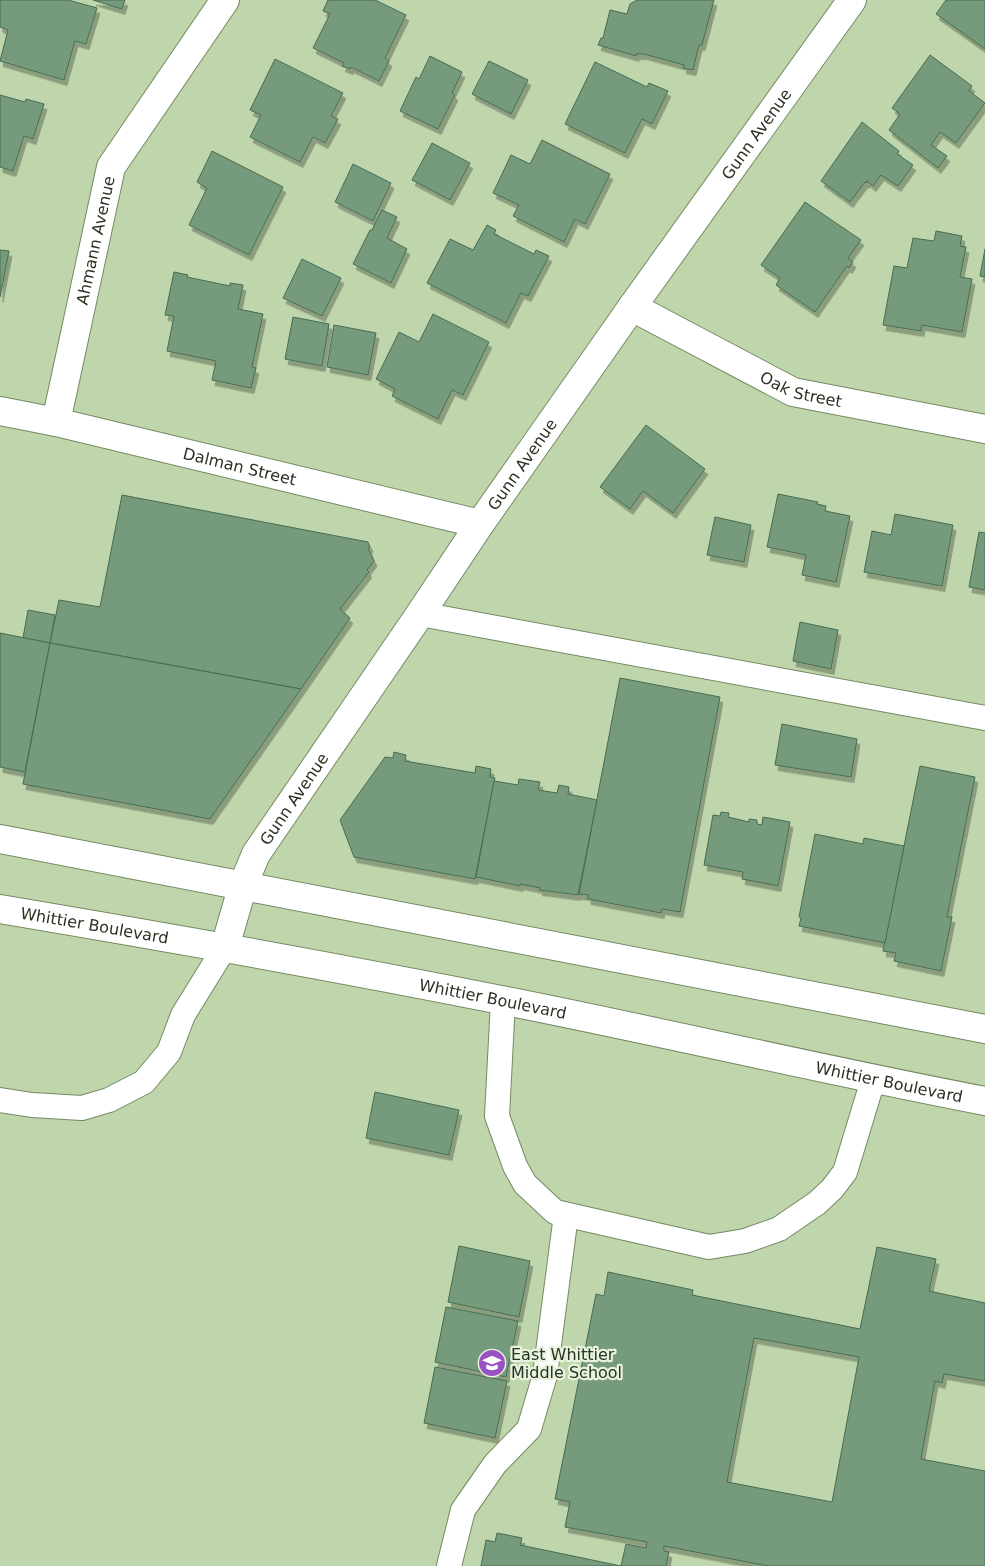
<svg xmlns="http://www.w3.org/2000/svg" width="985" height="1566" viewBox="0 0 985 1566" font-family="'DejaVu Sans',sans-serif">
<defs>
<filter id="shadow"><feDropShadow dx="3" dy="5.5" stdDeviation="0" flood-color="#0004"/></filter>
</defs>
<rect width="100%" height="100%" fill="#bfd6ac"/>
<g fill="#749a7c" stroke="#486c50" fill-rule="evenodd" filter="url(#shadow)">
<path d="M 0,0 L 68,0 L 97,8 L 86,44 L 75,41 L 64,80 L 0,61 L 8,30 L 0,27 Z"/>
<path d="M 93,0 L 125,0 L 122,9 Z"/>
<path d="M 328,0 L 375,0 L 406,15 L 385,58 L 389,61 L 379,81 L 351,67 L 350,69 L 342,66 L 344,63 L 313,48 L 330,14 L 323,11 Z"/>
<path d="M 637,0 L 714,0 L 702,45 L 699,45 L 693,70 L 683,68 L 684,65 L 644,54 L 636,54 L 636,56 L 598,45 L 601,38 L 603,38 L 610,10 L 627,14 L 630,4 Z"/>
<path d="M 946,0 L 985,0 L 985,49 L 936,14 Z"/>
<path d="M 930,55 L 972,86 L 969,91 L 985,103 L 956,143 L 940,132 L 931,145 L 947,156 L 938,168 L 889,130 L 900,114 L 892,108 Z"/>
<path d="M 430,56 L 462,72 L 452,93 L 455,95 L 438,129 L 400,111 L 416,77 L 419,79 Z"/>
<path d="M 275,59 L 343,93 L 331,116 L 338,119 L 325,143 L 313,137 L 300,162 L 250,137 L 261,115 L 250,110 Z"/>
<path d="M 489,61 L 528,80 L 511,114 L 472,94 Z"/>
<path d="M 595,62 L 647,87 L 649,83 L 668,91 L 652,124 L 642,119 L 625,153 L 565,124 Z"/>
<path d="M 0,95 L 25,102 L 26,99 L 44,104 L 33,139 L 24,136 L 13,171 L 0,167 Z"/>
<path d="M 862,122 L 899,151 L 897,154 L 913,165 L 898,186 L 881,175 L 873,186 L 867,181 L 866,183 L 865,182 L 850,202 L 821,181 Z"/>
<path d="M 542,140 L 610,174 L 585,224 L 575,219 L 564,242 L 513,216 L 519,205 L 493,193 L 511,155 L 530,164 Z"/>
<path d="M 432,143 L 470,163 L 450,200 L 412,180 Z"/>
<path d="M 212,151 L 283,187 L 249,255 L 189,225 L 207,188 L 197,182 Z"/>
<path d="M 353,164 L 391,183 L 373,221 L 335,202 Z"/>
<path d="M 805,202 L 861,240 L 848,258 L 853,262 L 849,268 L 847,266 L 815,312 L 776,285 L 780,278 L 761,265 Z"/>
<path d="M 382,210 L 397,217 L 387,238 L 407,249 L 391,283 L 353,264 L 370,230 L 372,230 Z"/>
<path d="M 487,225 L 496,230 L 494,234 L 534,254 L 536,250 L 549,256 L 528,296 L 521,293 L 506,323 L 427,283 L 450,239 L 473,250 Z"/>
<path d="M 936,231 L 962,236 L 960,246 L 966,247 L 960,277 L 972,279 L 962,332 L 922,325 L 921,331 L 883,325 L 894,266 L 907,268 L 913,238 L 934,241 Z"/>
<path d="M 985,249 L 985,277 L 980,276 Z"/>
<path d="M 0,250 L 9,251 L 0,297 Z"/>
<path d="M 302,259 L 341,278 L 322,316 L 283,298 Z"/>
<path d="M 174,272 L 188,275 L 187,277 L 230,286 L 230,283 L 243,285 L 238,309 L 263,314 L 252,367 L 256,368 L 251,388 L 212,380 L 216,361 L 167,351 L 174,316 L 165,315 Z"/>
<path d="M 433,314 L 489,342 L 463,395 L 452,390 L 438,419 L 392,396 L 395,389 L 376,379 L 399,332 L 419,342 Z"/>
<path d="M 293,317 L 329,324 L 322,366 L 285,359 Z"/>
<path d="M 334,325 L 376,333 L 368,375 L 327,367 Z"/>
<path d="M 646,425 L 705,469 L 673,513 L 643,491 L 630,509 L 600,487 Z"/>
<path d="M 778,494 L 818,502 L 817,504 L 826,506 L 825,511 L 850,516 L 836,582 L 802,575 L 806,555 L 767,547 Z"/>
<path d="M 122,495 L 368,542 L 370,547 L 368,548 L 374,561 L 367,570 L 369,572 L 340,609 L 350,618 L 301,689 L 50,643 L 59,600 L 100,607 Z"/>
<path d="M 895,514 L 953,525 L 942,586 L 864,572 L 872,531 L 891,535 Z"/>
<path d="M 715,517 L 751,525 L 744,562 L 707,555 Z"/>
<path d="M 979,532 L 985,533 L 985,590 L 969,587 Z"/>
<path d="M 28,610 L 55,615 L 50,643 L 23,638 Z"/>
<path d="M 800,622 L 838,630 L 831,669 L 793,661 Z"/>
<path d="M 0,633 L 50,643 L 25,772 L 0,767 Z"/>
<path d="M 50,643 L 301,689 L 210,819 L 23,784 Z"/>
<path d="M 620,678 L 720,697 L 680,912 L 662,909 L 661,913 L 588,899 L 588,895 L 579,894 Z"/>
<path d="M 782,724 L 857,739 L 851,777 L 775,765 Z"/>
<path d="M 394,752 L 406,755 L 405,761 L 475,773 L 476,766 L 491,769 L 490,777 L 495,778 L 475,879 L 354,857 L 340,820 L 385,757 L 393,758 Z"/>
<path d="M 920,766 L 975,777 L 947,917 L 952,917 L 941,971 L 894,961 L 896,953 L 883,951 Z"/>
<path d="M 519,779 L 540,782 L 538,790 L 557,793 L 559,785 L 569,787 L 568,794 L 597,800 L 578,895 L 539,890 L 540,888 L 520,884 L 520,886 L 476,877 L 494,781 L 518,785 Z"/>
<path d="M 721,812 L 729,813 L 728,817 L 749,822 L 749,819 L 757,820 L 757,824 L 762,825 L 763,817 L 790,822 L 778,886 L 742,879 L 743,872 L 704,865 L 713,815 L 720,816 Z"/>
<path d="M 815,834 L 863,844 L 864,838 L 904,846 L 885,943 L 799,926 L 801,918 L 799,917 Z"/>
<path d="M 375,1092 L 459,1110 L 449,1155 L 366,1138 Z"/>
<path d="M 459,1246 L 530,1261 L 519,1317 L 448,1302 Z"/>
<path d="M 877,1247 L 936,1259 L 929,1291 L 985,1303 L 985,1381 L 944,1374 L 942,1383 L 935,1381 L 921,1459 L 985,1471 L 985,1566 L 768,1566 L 664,1546 L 664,1551 L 669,1552 L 666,1566 L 481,1566 L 486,1540 L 495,1542 L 497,1533 L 522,1538 L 520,1545 L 621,1566 L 626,1544 L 646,1548 L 647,1542 L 565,1527 L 570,1502 L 555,1499 L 596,1294 L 604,1296 L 608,1272 L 693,1290 L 692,1295 L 860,1329 ZM 754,1338 L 859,1357 L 832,1502 L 727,1482 Z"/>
<path d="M 446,1307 L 518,1321 L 506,1377 L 435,1362 Z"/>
<path d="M 435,1367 L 507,1381 L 495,1438 L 424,1423 Z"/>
</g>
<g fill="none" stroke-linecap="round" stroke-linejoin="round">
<g stroke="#758a63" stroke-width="26">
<g id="service">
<path d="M 420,614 L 985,718"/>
<path d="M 503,1001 L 497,1116 L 515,1166 L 525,1184 L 555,1212 L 709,1247 L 745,1241 L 779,1229 L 817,1203 L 832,1189 L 845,1172 L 873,1080"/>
<path d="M 0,1100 L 32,1105 L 82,1108 L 109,1100 L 144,1082 L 169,1052 L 183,1015 L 225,947"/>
<path d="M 449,1566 L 463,1510 L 495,1464 L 529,1429 L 545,1375 L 566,1215"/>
</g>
</g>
<g stroke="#758a63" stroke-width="30">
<g id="minor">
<path id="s1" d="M 632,307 L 793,392 L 985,429"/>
<path id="s2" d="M 0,411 L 56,422 L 480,524"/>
<path id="s3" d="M 56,422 L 111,167 L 225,0"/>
</g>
</g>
<g stroke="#758a63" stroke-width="30">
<g id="tertiary">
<path id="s4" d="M 225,947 L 243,885 L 256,854 L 420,614 L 480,524 L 632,307 L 852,0"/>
</g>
</g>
<g stroke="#758a63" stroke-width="30">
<g id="primary">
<path d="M 0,839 L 985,1029"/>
<path id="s5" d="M 0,909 C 167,937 335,967 501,1000 C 663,1032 823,1070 985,1101"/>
</g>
</g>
<use href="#service" stroke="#fff" stroke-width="24"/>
<use href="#minor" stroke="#fff" stroke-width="28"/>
<use href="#tertiary" stroke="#fff" stroke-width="28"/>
<use href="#primary" stroke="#fff" stroke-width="28"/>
</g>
<defs>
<g id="school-disc" transform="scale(1.4375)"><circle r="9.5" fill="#9850c3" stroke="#e7f3dd"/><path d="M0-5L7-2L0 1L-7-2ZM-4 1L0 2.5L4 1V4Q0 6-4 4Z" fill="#fff"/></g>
</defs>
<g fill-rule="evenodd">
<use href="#school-disc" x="492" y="1363"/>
</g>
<g text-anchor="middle" stroke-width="4.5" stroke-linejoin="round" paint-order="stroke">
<g font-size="16" fill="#2a3222" stroke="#e7f3dd">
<text dy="6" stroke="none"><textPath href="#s4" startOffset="975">Gunn Avenue</textPath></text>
<text dy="6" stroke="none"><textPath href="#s3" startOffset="186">Ahmann Avenue</textPath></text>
<text dy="6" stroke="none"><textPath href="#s1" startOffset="189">Oak Street</textPath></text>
<text dy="6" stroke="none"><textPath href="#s4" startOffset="570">Gunn Avenue</textPath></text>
<text dy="6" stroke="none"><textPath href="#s2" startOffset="246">Dalman Street</textPath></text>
<text dy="6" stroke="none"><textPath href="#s4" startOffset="165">Gunn Avenue</textPath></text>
<text dy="6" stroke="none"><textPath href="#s5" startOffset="96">Whittier Boulevard</textPath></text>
<text dy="6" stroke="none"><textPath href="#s5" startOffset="501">Whittier Boulevard</textPath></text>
<text dy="6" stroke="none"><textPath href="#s5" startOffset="906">Whittier Boulevard</textPath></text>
</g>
<g font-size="16" fill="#2a3222" stroke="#e7f3dd" text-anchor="start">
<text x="511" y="1360">East Whittier<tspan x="511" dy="18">Middle School</tspan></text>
</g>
</g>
</svg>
